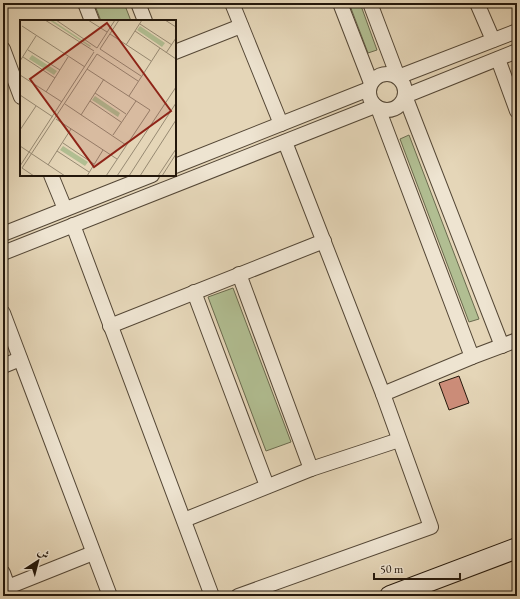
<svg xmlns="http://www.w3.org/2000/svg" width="520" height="599" viewBox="0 0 520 599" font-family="'EB Garamond',Amiri,serif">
<rect width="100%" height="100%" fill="#e5d6b8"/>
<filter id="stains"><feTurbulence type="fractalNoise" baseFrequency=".005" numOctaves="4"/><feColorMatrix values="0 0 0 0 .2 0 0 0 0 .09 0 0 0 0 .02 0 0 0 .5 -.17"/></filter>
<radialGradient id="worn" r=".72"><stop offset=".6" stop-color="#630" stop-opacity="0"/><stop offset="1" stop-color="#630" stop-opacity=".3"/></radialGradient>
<g fill="#b1be92" stroke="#6a6a4e">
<path d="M 94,3 L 124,3 L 131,21 L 101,21 Z"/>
<path d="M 349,3 L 360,3 L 377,50 L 368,53 Z"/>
<path d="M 409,135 L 479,319 L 469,322 L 400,139 Z"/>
<path d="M 233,288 L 291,442 L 266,451 L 208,297 Z"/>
</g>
<path fill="#ce8e7b" stroke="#23170b" d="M 459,376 L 469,403 L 449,410 L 439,383 Z"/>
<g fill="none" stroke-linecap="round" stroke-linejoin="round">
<g stroke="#544736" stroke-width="16">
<g id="street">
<path d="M 85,3 L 92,21"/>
<path d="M 138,3 L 145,21"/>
<path d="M 232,3 L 281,124"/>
<path d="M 340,3 L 371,83"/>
<path d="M 370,3 L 398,77 L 517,31"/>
<path d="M 477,3 L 493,40"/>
<path d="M 3,49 L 21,97"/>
<path d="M 175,52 L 241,26"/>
<path d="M 498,59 L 517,111"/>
<circle cx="387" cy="92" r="18"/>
<path d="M 378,108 L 472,357"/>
<path d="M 175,166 L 369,89"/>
<path d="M 51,175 L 65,209"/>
<path d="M 73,225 L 212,596"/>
<path d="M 3,234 L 152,175"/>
<path d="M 3,253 L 375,106"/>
<path d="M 239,274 L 311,469"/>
<path d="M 194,292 L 267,486"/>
<path d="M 3,313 L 110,596"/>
<path d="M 110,326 L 324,241"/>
<path d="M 502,346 L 405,96 L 517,51"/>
<path d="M 3,366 L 20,359"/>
<path d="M 383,394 L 472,357 L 517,340"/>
<path d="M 184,520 L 311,469 L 399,440"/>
<path d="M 3,573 L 8,587"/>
<path d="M 3,589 L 93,553"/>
<path d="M 238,596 L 431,527 L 383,394 L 285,142"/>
</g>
</g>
<g stroke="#23170b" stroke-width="22">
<path id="secondary" d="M 390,596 L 517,548"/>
</g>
<use href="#street" stroke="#eee4d1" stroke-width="14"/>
<use href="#secondary" stroke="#eee4d1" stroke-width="20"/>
</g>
<g transform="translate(20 20)">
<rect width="156" height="156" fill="#e5d6b8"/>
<path d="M 29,0 L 32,0 L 71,26 L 70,27 ZM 120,6 L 145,23 L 142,27 L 117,10 ZM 12,35 L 37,51 L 34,55 L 9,39 ZM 75,76 L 100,93 L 98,97 L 72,80 ZM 43,126 L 68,142 L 65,146 L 40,130 Z" fill="#b1be92"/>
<path fill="none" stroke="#978a73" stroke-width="1" d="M 25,0 L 74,31M 36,0 L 77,28 L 95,0M 68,0 L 87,12M 99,0 L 80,29 L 121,56M 145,0 L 156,7M 120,4 L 152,25M 2,6 L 65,47M 115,11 L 156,39M 90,14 L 131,41M 106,25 L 122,0M 8,30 L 40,50M 146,33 L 156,18M 77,34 L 118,61M 3,37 L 35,58M 0,41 L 16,16M 67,49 L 130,90 L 86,156M 0,55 L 42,82M 26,72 L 48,37M 75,73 L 106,94M 0,75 L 33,97M 109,76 L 140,28M 70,81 L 101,102M 45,84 L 106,125M 61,95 L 84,59M 36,99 L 97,139M 0,110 L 16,86M 93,115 L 116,81M 43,123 L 74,144M 0,126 L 45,156M 37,131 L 69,152M 28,145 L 51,109M 0,146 L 74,32M 2,148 L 77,34M 2,148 L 14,156M 67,156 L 83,130M 97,156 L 156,67M 109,156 L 156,83M 120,156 L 156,100M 138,156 L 156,129M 142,156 L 156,134"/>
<path fill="#8f2418" fill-opacity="0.15" stroke="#8f2418" stroke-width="2" d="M 87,3 L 151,91 L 74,147 L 10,59 Z"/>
<rect width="156" height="156" fill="none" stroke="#23170b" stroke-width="2"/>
</g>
<rect width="520" height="599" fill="none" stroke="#e5d6b8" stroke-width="16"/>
<rect x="4" y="4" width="512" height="591" fill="none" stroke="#23170b" stroke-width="2"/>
<rect x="8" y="8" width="504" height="583" fill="none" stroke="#23170b"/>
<g transform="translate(38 561) rotate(36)" stroke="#eee4d1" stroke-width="3" paint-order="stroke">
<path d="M0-3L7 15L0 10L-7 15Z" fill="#23170b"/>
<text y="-6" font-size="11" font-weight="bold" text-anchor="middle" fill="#23170b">ش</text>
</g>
<path d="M374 573v6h86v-6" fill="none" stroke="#23170b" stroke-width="2"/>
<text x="380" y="573" font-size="12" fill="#23170b" stroke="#eee4d1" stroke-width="3" paint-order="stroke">50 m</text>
<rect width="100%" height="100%" filter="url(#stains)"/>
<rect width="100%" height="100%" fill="url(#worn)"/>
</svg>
